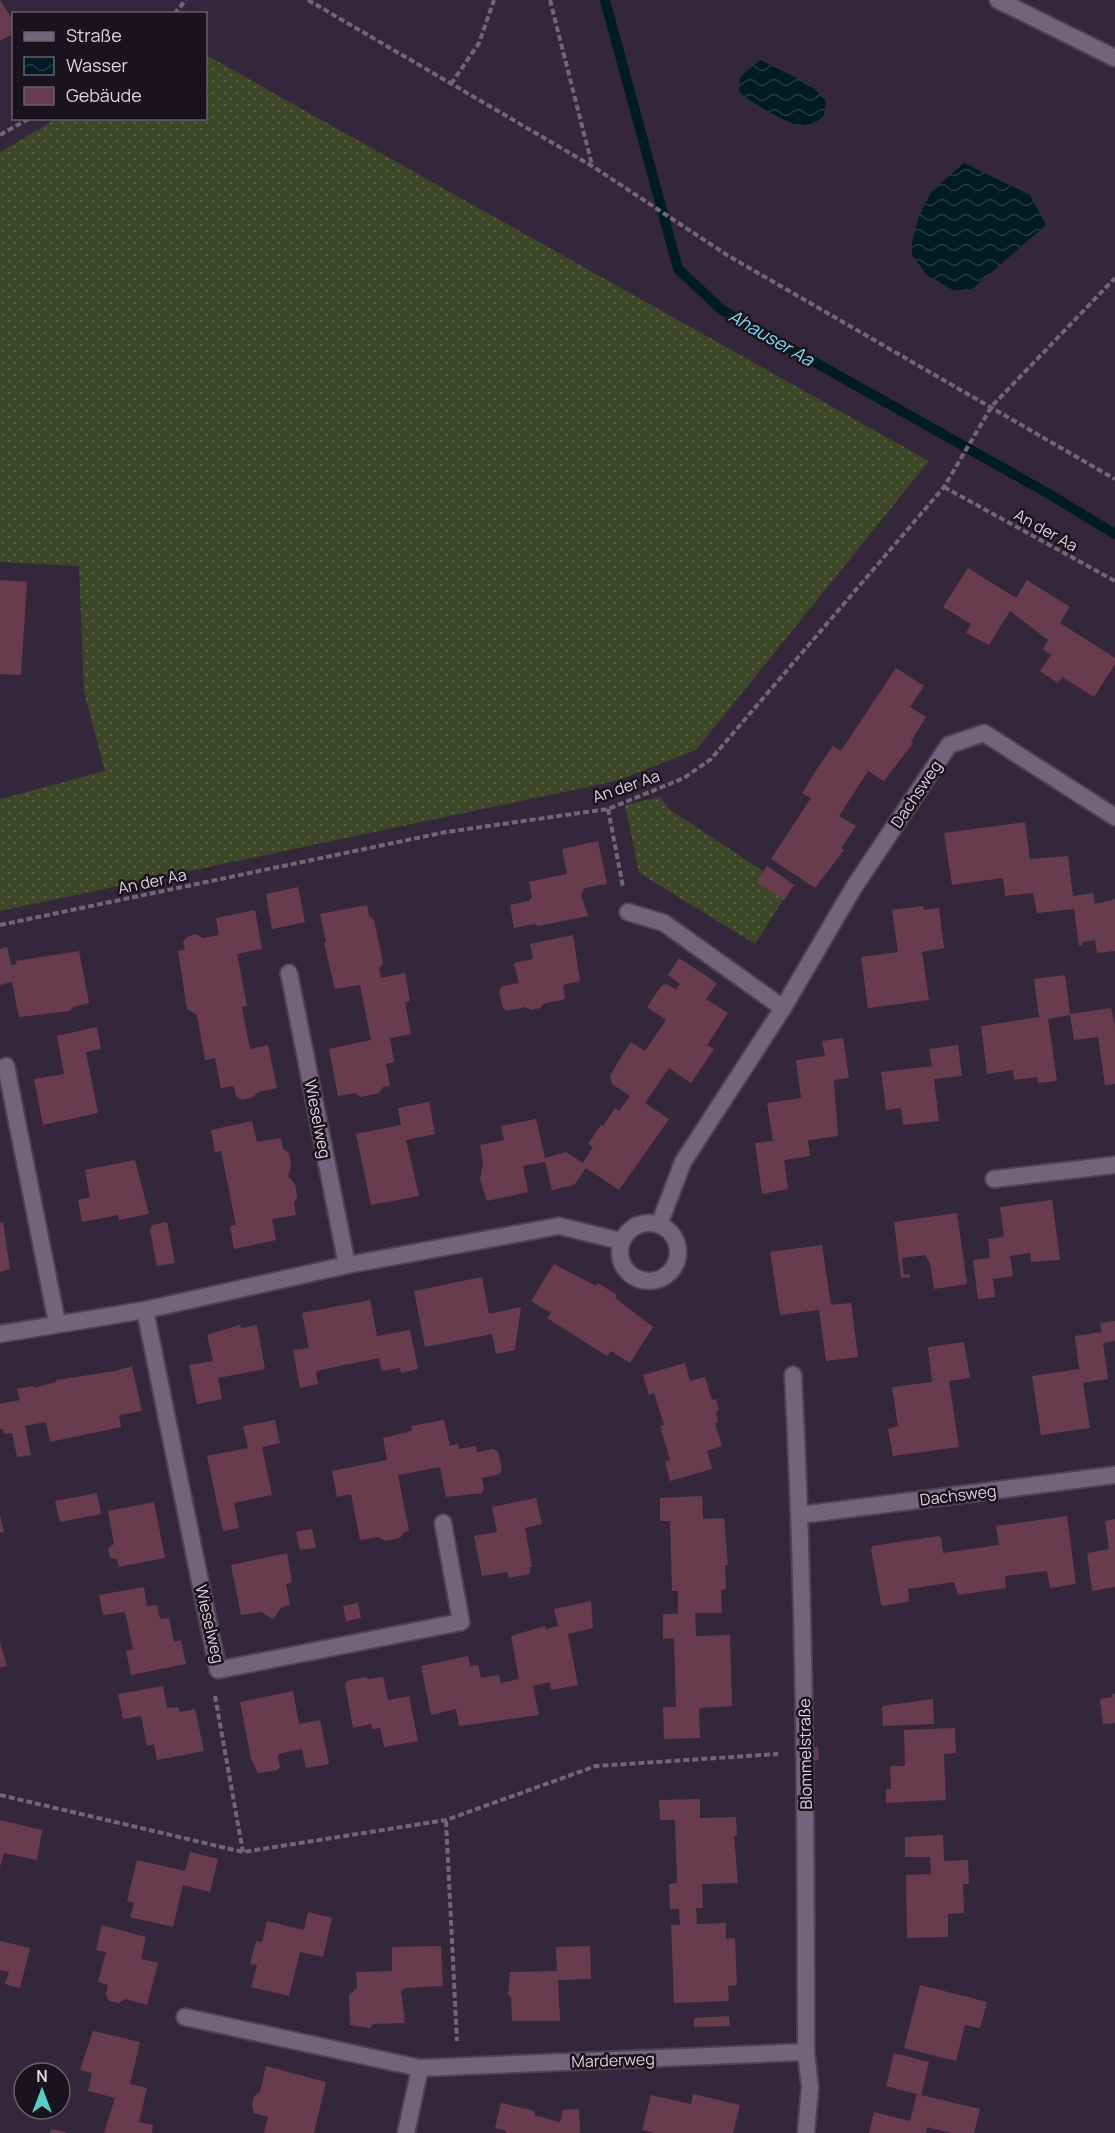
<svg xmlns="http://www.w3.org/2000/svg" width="1115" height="2133" viewBox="0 0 1115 2133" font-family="Manrope,sans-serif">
<defs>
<pattern id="grass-dots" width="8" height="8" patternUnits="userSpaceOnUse" patternTransform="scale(1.5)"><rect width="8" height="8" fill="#3d4626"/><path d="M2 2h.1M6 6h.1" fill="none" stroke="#596045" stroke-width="1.8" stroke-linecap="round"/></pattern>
<pattern id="water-waves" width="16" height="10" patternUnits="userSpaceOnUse" patternTransform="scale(1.5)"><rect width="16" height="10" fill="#001b23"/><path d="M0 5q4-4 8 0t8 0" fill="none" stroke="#253b43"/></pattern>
</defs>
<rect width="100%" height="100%" fill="#35273b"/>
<g fill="url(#grass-dots)">
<path d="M 206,55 L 929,461 L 696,750 L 616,781 L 0,911 L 0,799 L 105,771 L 84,692 L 79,566 L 0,562 L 0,152 L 56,119 L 206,118 Z"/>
<path d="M 660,797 L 669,809 L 790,889 L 755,944 L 639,873 L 625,805 Z"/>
</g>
<g fill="url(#water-waves)">
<path d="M 760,60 L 803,81 L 816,90 L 826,102 L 824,115 C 817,123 809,126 798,125 C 788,124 747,100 739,92 L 740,77 Z"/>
<path d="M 964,163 L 1030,195 L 1046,225 L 971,290 L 953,290 L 927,275 L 912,255 L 912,242 L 919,216 L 932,191 Z"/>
</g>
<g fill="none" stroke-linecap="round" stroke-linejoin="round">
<path stroke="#001b23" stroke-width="10" d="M 605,0 L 678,269 L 722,310 L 1049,494 L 1115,534"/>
</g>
<g fill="#683c4d">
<path d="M 0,0 L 14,22 L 14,33 L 0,41 Z"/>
<path d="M 968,568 L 1016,598 L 1027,580 L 1070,607 L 1060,623 L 1115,658 L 1115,664 L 1094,697 L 1062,677 L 1058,683 L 1040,671 L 1051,655 L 1043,649 L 1048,640 L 1010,611 L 989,645 L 966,633 L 971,624 L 943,607 Z"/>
<path d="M 0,580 L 27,582 L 21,675 L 0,674 Z"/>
<path d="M 896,668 L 924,686 L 910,707 L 926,717 L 911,741 L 913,743 L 884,781 L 868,771 L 839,816 L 856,826 L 841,848 L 844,850 L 815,888 L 771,859 L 811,798 L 802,793 L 817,769 L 833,746 L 841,751 Z"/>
<path d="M 1025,822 L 1030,859 L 1068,856 L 1073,896 L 1093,893 L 1095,904 L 1115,899 L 1115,951 L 1097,953 L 1095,940 L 1082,942 L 1082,945 L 1079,946 L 1074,909 L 1037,913 L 1033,893 L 1005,896 L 1003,878 L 952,885 L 944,833 Z"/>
<path d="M 598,841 L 607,884 L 585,888 L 581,895 L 588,916 L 538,926 L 534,924 L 514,928 L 510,905 L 529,901 L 532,897 L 529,882 L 567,874 L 562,849 Z"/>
<path d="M 767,866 L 794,885 L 784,900 L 757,882 Z"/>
<path d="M 298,887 L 305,922 L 272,929 L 266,894 Z"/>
<path d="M 367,905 L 369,916 L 374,920 L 383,963 L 379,969 L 381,978 L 405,973 L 410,1001 L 405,1002 L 411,1034 L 390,1038 L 394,1062 L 386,1064 L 390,1086 L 383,1087 L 379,1093 L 361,1097 L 355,1093 L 338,1096 L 329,1049 L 371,1040 L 360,985 L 335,989 L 324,943 L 326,942 L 320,914 Z"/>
<path d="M 923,906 L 924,910 L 939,908 L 944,948 L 922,952 L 929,1000 L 868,1008 L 861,957 L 898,952 L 892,910 Z"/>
<path d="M 255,910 L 262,949 L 237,954 L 247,1006 L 242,1007 L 250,1049 L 268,1045 L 277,1088 L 258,1092 L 253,1097 L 242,1100 L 236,1096 L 234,1086 L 221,1088 L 215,1058 L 205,1060 L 197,1015 L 187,1009 L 178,951 L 185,950 L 183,942 L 187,937 L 196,934 L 203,938 L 219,935 L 216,918 Z"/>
<path d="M 573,935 L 580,981 L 563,985 L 565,999 L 543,1004 L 540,1008 L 531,1010 L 526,1007 L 507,1011 L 503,1008 L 499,991 L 502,986 L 519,983 L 514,963 L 533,959 L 530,944 Z"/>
<path d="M 7,947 L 11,965 L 17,964 L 16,961 L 79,951 L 89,1003 L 73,1007 L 70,1011 L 19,1017 L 12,982 L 0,985 L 0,949 Z"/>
<path d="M 679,958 L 717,983 L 706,999 L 728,1013 L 707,1045 L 714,1049 L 691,1083 L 669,1068 L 645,1103 L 669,1119 L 619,1190 L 586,1168 L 574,1185 L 552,1190 L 545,1162 L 523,1166 L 528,1192 L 487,1201 L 480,1179 L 483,1164 L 480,1145 L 504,1140 L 501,1126 L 536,1119 L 545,1158 L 566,1152 L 583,1163 L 593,1147 L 588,1144 L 601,1125 L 603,1126 L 615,1108 L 619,1111 L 630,1096 L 612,1084 L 610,1076 L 621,1057 L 631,1042 L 645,1051 L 666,1020 L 647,1007 L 662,985 L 667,984 L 676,990 L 680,984 L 668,975 Z"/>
<path d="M 1065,975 L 1070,1014 L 1111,1008 L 1115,1025 L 1115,1084 L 1105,1085 L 1098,1037 L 1074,1040 L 1070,1015 L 1048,1019 L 1057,1081 L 1038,1083 L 1037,1077 L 1014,1080 L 1013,1070 L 987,1074 L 981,1026 L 1039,1017 L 1034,979 Z"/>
<path d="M 97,1027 L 101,1049 L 86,1052 L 98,1113 L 43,1125 L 34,1079 L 64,1074 L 57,1036 Z"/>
<path d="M 843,1038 L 849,1078 L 834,1080 L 838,1136 L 808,1140 L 810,1156 L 784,1160 L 788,1189 L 762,1194 L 755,1143 L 773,1141 L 767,1103 L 801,1098 L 796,1060 L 825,1056 L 822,1041 Z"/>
<path d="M 958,1045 L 962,1076 L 934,1079 L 939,1121 L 903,1125 L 901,1108 L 886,1110 L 881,1072 L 932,1066 L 929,1049 Z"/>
<path d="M 429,1102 L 435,1134 L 406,1140 L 419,1196 L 371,1205 L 356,1134 L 401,1125 L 398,1108 Z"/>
<path d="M 252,1121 L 257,1142 L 281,1138 L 283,1149 L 289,1153 L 291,1166 L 288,1176 L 295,1184 L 297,1197 L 294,1203 L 296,1215 L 272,1219 L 276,1240 L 234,1249 L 230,1226 L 236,1225 L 221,1151 L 215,1152 L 211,1130 Z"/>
<path d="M 135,1160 L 149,1214 L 119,1220 L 118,1215 L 82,1222 L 78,1200 L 90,1197 L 85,1170 Z"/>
<path d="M 1052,1200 L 1060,1260 L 1031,1262 L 1030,1253 L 1010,1256 L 1013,1276 L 993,1279 L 995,1297 L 978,1299 L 973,1260 L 990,1258 L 988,1239 L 1004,1237 L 1000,1207 Z"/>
<path d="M 957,1213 L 967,1284 L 934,1289 L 930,1263 L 925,1255 L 902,1258 L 904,1275 L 910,1274 L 910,1277 L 901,1278 L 894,1222 Z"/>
<path d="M 3,1222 L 10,1269 L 0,1272 L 0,1223 Z"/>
<path d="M 167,1222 L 175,1263 L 157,1266 L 150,1230 L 152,1225 Z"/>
<path d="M 822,1245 L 831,1305 L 851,1303 L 858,1357 L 826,1361 L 819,1310 L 780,1315 L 770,1252 Z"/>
<path d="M 554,1264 L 596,1286 L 598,1283 L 617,1295 L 615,1298 L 653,1327 L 630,1363 L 611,1351 L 607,1356 L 547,1318 L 551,1313 L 531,1301 Z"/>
<path d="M 482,1277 L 489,1314 L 521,1307 L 515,1350 L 496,1354 L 492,1334 L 425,1347 L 414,1291 Z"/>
<path d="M 370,1300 L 377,1336 L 410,1330 L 418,1369 L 401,1373 L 400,1368 L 382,1371 L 379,1358 L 316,1371 L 318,1384 L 300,1388 L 293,1350 L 309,1348 L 302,1313 Z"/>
<path d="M 1115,1321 L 1115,1341 L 1103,1343 L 1108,1379 L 1083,1383 L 1090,1428 L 1041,1435 L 1032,1376 L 1079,1369 L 1075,1336 L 1102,1332 L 1100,1323 Z"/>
<path d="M 240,1325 L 241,1328 L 257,1325 L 265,1369 L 218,1378 L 222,1399 L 197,1404 L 189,1365 L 213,1361 L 207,1335 Z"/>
<path d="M 964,1342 L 970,1378 L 949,1381 L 959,1447 L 893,1456 L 888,1429 L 898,1426 L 892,1387 L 932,1382 L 928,1347 Z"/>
<path d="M 685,1363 L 690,1381 L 705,1377 L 712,1400 L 716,1399 L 719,1410 L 716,1412 L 718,1422 L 715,1423 L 722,1446 L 707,1451 L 712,1469 L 670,1481 L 665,1462 L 670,1460 L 660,1426 L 664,1425 L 654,1393 L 649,1395 L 643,1375 Z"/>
<path d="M 132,1366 L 142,1411 L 119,1415 L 121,1427 L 50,1442 L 46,1422 L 25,1426 L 31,1455 L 17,1457 L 12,1433 L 4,1434 L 3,1429 L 0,1429 L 0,1404 L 20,1400 L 17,1389 L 33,1386 L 34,1388 L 56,1382 L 56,1380 L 115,1371 Z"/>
<path d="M 275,1420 L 280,1443 L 262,1447 L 272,1495 L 234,1503 L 239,1528 L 223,1531 L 207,1456 L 248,1448 L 243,1426 Z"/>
<path d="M 444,1420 L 450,1446 L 458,1444 L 459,1449 L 476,1446 L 477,1452 L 494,1449 L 498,1452 L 502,1470 L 499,1474 L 482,1478 L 484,1489 L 482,1493 L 446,1497 L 440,1467 L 398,1475 L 409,1531 L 404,1532 L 400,1538 L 385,1541 L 379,1537 L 360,1540 L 351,1494 L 337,1497 L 332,1471 L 387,1460 L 383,1438 L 412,1431 L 411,1426 Z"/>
<path d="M 97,1493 L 101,1514 L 60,1522 L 55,1501 Z"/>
<path d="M 702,1496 L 703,1519 L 724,1518 L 728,1565 L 725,1565 L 726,1589 L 721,1590 L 722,1613 L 695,1613 L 696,1636 L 730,1635 L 732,1706 L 699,1708 L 700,1738 L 664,1739 L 663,1707 L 676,1707 L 674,1638 L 663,1639 L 663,1614 L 678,1614 L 678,1591 L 672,1591 L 670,1521 L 660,1521 L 660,1498 Z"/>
<path d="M 536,1498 L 542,1524 L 525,1528 L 532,1567 L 529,1567 L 530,1574 L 509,1578 L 507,1572 L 482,1576 L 474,1536 L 497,1532 L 492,1507 Z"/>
<path d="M 154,1502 L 165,1558 L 119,1567 L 117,1559 L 110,1558 L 108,1548 L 114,1544 L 108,1511 Z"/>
<path d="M 0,1515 L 4,1532 L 0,1533 Z"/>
<path d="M 1067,1516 L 1076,1584 L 1050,1588 L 1047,1571 L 1005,1576 L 1006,1588 L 958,1595 L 954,1582 L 908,1589 L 909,1600 L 907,1602 L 883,1606 L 881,1604 L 871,1549 L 873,1546 L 938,1536 L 941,1538 L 943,1553 L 999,1545 L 996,1526 Z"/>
<path d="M 1115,1519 L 1115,1587 L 1092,1591 L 1087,1553 L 1109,1549 L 1105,1521 Z"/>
<path d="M 312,1529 L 316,1548 L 300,1550 L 296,1532 Z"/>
<path d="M 287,1553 L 292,1582 L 286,1584 L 290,1605 L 281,1608 L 273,1619 L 261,1612 L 241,1615 L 231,1565 Z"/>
<path d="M 144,1587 L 147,1606 L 157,1605 L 160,1619 L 169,1618 L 174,1642 L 181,1640 L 186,1664 L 131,1675 L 126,1651 L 133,1649 L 125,1612 L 103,1615 L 99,1595 Z"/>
<path d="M 591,1601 L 593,1628 L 568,1634 L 578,1685 L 551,1690 L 550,1682 L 533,1686 L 539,1715 L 459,1726 L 456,1709 L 431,1715 L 421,1666 L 468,1656 L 470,1666 L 478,1665 L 481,1678 L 499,1675 L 501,1683 L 519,1679 L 511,1636 L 545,1626 L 546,1629 L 558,1626 L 554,1609 Z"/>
<path d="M 358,1603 L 361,1618 L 346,1621 L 343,1606 Z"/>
<path d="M 0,1642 L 7,1666 L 0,1667 Z"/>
<path d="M 364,1677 L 369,1679 L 383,1677 L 388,1700 L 409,1696 L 418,1741 L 384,1747 L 380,1728 L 372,1729 L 371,1724 L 353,1728 L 345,1684 L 347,1681 Z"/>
<path d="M 163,1686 L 167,1708 L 178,1707 L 180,1712 L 195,1709 L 204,1751 L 157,1760 L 154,1744 L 147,1746 L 141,1716 L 123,1719 L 118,1694 Z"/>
<path d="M 293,1691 L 299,1724 L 320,1720 L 329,1764 L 306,1768 L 302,1749 L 278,1754 L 280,1767 L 278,1770 L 258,1773 L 251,1759 L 240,1702 Z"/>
<path d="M 1112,1694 L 1115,1694 L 1115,1723 L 1103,1724 L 1100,1699 L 1113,1697 Z"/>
<path d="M 933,1699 L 934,1724 L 883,1726 L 882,1706 Z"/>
<path d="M 955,1728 L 956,1753 L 944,1754 L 946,1800 L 886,1803 L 886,1789 L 891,1789 L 890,1766 L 905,1766 L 904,1730 Z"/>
<path d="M 818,1747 L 819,1760 L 809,1761 L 808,1748 Z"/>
<path d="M 700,1799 L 700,1818 L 736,1817 L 737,1836 L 734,1836 L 738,1883 L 702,1884 L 703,1908 L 696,1908 L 697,1924 L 726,1923 L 726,1939 L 735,1938 L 737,1985 L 728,1986 L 729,2001 L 674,2003 L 671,1925 L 680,1925 L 679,1909 L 670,1909 L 669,1884 L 677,1883 L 675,1820 L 660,1820 L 659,1800 Z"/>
<path d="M 0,1820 L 42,1830 L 37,1860 L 4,1853 L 0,1867 Z"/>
<path d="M 943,1835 L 944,1861 L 968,1860 L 969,1884 L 963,1884 L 964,1913 L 948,1914 L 948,1937 L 907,1938 L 906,1875 L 931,1874 L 930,1857 L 905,1857 L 905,1837 Z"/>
<path d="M 190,1852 L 218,1859 L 210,1892 L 183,1885 L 173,1927 L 130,1917 L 134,1903 L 127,1901 L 137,1860 L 185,1871 Z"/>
<path d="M 308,1912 L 332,1918 L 323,1957 L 300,1952 L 289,1996 L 251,1987 L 257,1965 L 250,1964 L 256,1941 L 262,1942 L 267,1921 L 304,1930 Z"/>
<path d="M 102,1925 L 146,1937 L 141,1959 L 158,1963 L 147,2005 L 125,1999 L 119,2003 L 109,2001 L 106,1994 L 108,1985 L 98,1982 L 106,1952 L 96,1950 Z"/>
<path d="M 0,1941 L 30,1948 L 20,1988 L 5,1984 L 9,1972 L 0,1970 Z"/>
<path d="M 441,1946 L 443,1986 L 405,1988 L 401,1991 L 405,2023 L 373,2024 L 370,2028 L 350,2025 L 349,1995 L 357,1988 L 356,1972 L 392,1971 L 392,1947 Z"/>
<path d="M 590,1946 L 591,1979 L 558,1980 L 560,2021 L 512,2021 L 511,1997 L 508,1994 L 510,1972 L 557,1971 L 556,1947 Z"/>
<path d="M 920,1985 L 987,2002 L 980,2028 L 965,2025 L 956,2061 L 904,2048 Z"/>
<path d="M 729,2016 L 730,2026 L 694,2027 L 694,2018 Z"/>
<path d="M 93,2031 L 140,2042 L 130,2084 L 147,2088 L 139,2122 L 153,2125 L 152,2133 L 104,2133 L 115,2098 L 88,2091 L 92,2073 L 80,2070 Z"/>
<path d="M 894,2053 L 929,2062 L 921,2095 L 980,2109 L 974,2133 L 951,2133 L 927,2127 L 926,2133 L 869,2133 L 874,2112 L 910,2121 L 917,2094 L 886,2086 Z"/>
<path d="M 266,2066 L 326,2082 L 314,2133 L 264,2133 L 268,2117 L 254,2113 L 252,2105 L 254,2096 L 260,2092 Z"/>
<path d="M 693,2094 L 740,2105 L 733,2133 L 654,2133 L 642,2130 L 651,2095 L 691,2104 Z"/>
<path d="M 501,2103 L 535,2111 L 534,2115 L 560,2122 L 563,2110 L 579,2109 L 580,2133 L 506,2133 L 506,2131 L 495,2128 Z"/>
<path d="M 51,2129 L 66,2132 L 66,2133 L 50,2133 Z"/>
</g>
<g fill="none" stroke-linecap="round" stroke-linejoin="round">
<g stroke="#4e4254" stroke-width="20">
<g id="minor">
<path d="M 628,912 L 664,923 L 783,1008"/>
<path d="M 289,973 L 347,1265"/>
<path d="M 6,1066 L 57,1323"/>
<path d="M 994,1179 L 1115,1165"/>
<circle cx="649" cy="1252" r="29"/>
<path d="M 659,1225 L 683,1162 L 783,1008 L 854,887 L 949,745 L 984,733 L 1115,817"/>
<path d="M 145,1310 L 218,1670 L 461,1622 L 443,1523"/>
<path d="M 0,1334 L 145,1310 L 347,1265 L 559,1226 L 621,1241"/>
<path d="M 793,1375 C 805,1601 806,1826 806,2052 L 810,2087 L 806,2133"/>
<path d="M 800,1515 L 1115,1475"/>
<path d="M 185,2017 L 420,2068"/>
<path d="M 406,2133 L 420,2068 L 806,2052"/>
</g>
</g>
<g stroke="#4e4254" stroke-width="20">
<path id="secondary" d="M 998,0 L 1115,58"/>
</g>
<g stroke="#726577" stroke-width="4" stroke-dasharray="6 3" stroke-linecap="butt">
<path d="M 308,0 L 592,166 L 727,255 L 1115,479"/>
<path d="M 550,0 L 592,165"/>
<path d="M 174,14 L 186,0"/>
<path d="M 451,84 L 479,43 L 494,0"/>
<path d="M 0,135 L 30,118"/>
<path d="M 944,487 L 1115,581"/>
<path d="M 608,809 L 623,887"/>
<path d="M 0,925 L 446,832 L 608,809 L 684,778 L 711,759 L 944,487 L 992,406 L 1115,278"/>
<path d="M 215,1696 L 243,1852"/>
<path d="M 0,1795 L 243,1852 L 446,1820 L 596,1766 L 778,1754"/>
<path d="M 446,1821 L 457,2041"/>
</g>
<use href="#minor" stroke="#74647b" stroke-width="16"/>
<use href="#secondary" stroke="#74647b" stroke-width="16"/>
</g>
<g text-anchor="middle" stroke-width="5" stroke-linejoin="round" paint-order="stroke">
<g font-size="16" fill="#ddd4e1" stroke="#19131c">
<text transform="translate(1046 530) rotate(29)" y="6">An der Aa</text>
<text transform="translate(626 786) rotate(-19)" y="6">An der Aa</text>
<text transform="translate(916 794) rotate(-56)" y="6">Dachsweg</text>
<text transform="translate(152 881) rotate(-12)" y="6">An der Aa</text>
<text transform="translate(318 1119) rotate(79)" y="6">Wieselweg</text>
<text transform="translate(958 1495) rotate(-7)" y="6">Dachsweg</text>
<text transform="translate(210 1624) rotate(77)" y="6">Wieselweg</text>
<text transform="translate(805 1754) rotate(-91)" y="6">Blommelstraße</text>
<text transform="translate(613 2060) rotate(-2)" y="6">Marderweg</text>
</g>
<g font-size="18" font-style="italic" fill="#7ed9f6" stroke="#19131c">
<text transform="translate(771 338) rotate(30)" y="6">Ahauser Aa</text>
</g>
</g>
<rect x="12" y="12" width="195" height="108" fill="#19131c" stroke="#67606b" stroke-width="1.5"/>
<rect x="24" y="32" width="30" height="9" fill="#74647b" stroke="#67606b" stroke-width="1.5"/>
<text x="66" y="42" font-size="18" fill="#ddd4e1">Straße</text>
<rect x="24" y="57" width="30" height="18" fill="url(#water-waves)" stroke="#67606b" stroke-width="1.5"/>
<text x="66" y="72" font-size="18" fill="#ddd4e1">Wasser</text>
<rect x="24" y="87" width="30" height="18" fill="#683c4d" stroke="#67606b" stroke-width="1.5"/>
<text x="66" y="102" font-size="18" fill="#ddd4e1">Gebäude</text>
<g transform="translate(42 2091)"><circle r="28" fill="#19131c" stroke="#67606b" stroke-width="1.5"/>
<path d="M0-4.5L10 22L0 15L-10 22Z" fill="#56cec4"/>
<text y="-9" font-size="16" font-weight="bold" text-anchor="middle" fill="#ddd4e1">N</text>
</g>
</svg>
